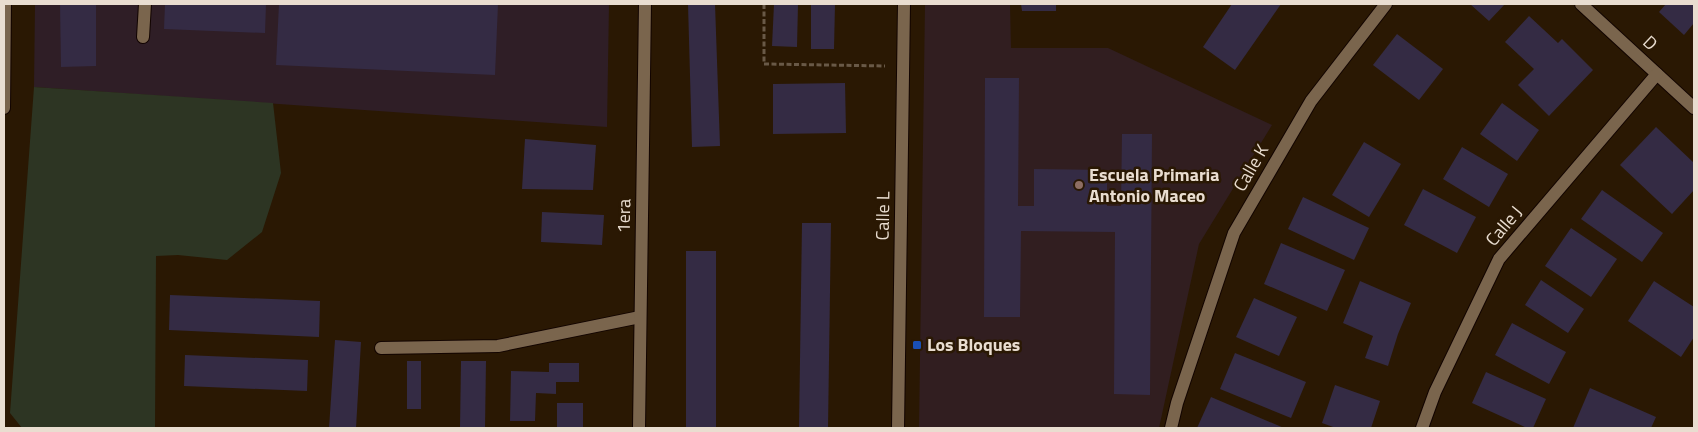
<svg xmlns="http://www.w3.org/2000/svg" width="1698" height="432" viewBox="0 0 1698 432" font-family="'Titillium Web',sans-serif">
<rect width="100%" height="100%" fill="#2a1803"/>
<path fill="#2f1e26" d="M 35,4 L 609,4 L 607,127 L 34,87 Z"/>
<path fill="#311e20" d="M 925,4 L 1010,4 L 1011,48 L 1108,48 L 1272,125 L 1199,244 L 1159,428 L 919,428 Z"/>
<path fill="#2d3523" d="M 34,87 L 273,103 L 281,173 L 262,232 L 227,260 L 178,255 L 156,256 L 155,428 L 22,428 L 10,413 Z"/>
<g fill="#342b44">
<path d="M 60,4 L 96,4 L 96,66 L 61,67 Z"/>
<path d="M 165,4 L 266,4 L 265,33 L 164,29 Z"/>
<path d="M 279,4 L 498,4 L 495,75 L 276,65 Z"/>
<path d="M 688,4 L 715,4 L 720,146 L 692,147 Z"/>
<path d="M 774,4 L 798,4 L 797,47 L 772,46 Z"/>
<path d="M 811,4 L 835,4 L 834,49 L 811,49 Z"/>
<path d="M 1021,4 L 1056,4 L 1056,11 L 1022,11 Z"/>
<path d="M 1232,4 L 1281,4 L 1235,70 L 1203,47 Z"/>
<path d="M 1470,4 L 1505,4 L 1489,21 Z"/>
<path d="M 1666,4 L 1694,4 L 1694,23 L 1684,35 L 1659,12 Z"/>
<path d="M 1529,16 L 1558,43 L 1562,39 L 1593,70 L 1549,116 L 1518,85 L 1534,69 L 1505,42 Z"/>
<path d="M 1397,34 L 1443,69 L 1419,100 L 1373,65 Z"/>
<path d="M 985,78 L 1019,78 L 1018,206 L 1034,206 L 1034,169 L 1107,170 L 1107,206 L 1121,206 L 1122,134 L 1152,134 L 1150,395 L 1114,394 L 1115,232 L 1021,231 L 1020,317 L 984,317 Z"/>
<path d="M 845,83 L 846,133 L 773,134 L 773,84 Z"/>
<path d="M 1502,103 L 1539,130 L 1517,161 L 1480,134 Z"/>
<path d="M 1656,127 L 1694,163 L 1694,190 L 1672,214 L 1620,165 Z"/>
<path d="M 525,139 L 596,145 L 593,190 L 522,189 Z"/>
<path d="M 1364,142 L 1401,164 L 1369,217 L 1332,195 Z"/>
<path d="M 1462,147 L 1508,174 L 1489,207 L 1443,179 Z"/>
<path d="M 1423,189 L 1476,217 L 1457,253 L 1404,225 Z"/>
<path d="M 1602,190 L 1663,233 L 1642,262 L 1581,219 Z"/>
<path d="M 1303,197 L 1369,228 L 1354,260 L 1288,229 Z"/>
<path d="M 542,212 L 604,215 L 602,245 L 541,242 Z"/>
<path d="M 802,223 L 831,223 L 828,428 L 799,428 Z"/>
<path d="M 1571,228 L 1617,259 L 1591,297 L 1545,266 Z"/>
<path d="M 1281,243 L 1345,270 L 1327,311 L 1264,284 Z"/>
<rect x="686" y="251" width="30" height="177"/>
<path d="M 1541,280 L 1584,309 L 1568,333 L 1525,305 Z"/>
<path d="M 1360,281 L 1411,303 L 1398,334 L 1388,366 L 1365,358 L 1373,336 L 1343,323 Z"/>
<path d="M 1654,281 L 1694,307 L 1694,337 L 1681,357 L 1628,321 Z"/>
<path d="M 170,295 L 320,301 L 319,337 L 169,330 Z"/>
<path d="M 1254,298 L 1297,317 L 1279,356 L 1236,337 Z"/>
<path d="M 1512,323 L 1566,352 L 1549,384 L 1495,355 Z"/>
<path d="M 335,340 L 361,342 L 356,428 L 329,428 Z"/>
<path d="M 1235,353 L 1306,382 L 1291,418 L 1220,389 Z"/>
<path d="M 185,355 L 308,360 L 307,391 L 184,386 Z"/>
<rect x="407" y="361" width="14" height="48"/>
<path d="M 461,361 L 486,361 L 485,428 L 460,428 Z"/>
<path d="M 549,363 L 579,363 L 579,382 L 556,382 L 556,394 L 536,393 L 535,421 L 510,421 L 511,371 L 549,372 Z"/>
<path d="M 1486,372 L 1546,399 L 1533,428 L 1527,428 L 1472,403 Z"/>
<path d="M 1335,385 L 1380,401 L 1371,428 L 1336,428 L 1322,423 Z"/>
<path d="M 1590,388 L 1656,417 L 1651,428 L 1573,428 Z"/>
<path d="M 1211,397 L 1284,428 L 1197,428 Z"/>
<rect x="557" y="403" width="26" height="25"/>
</g>
<g fill="none" stroke-linecap="round" stroke-linejoin="round">
<g stroke="#120400" stroke-width="14">
<g id="minor">
<path d="M 1581,4 L 1694,108"/>
<path d="M 143,37 L 145,4"/>
<path d="M 4,108 L 5,4"/>
<path d="M 381,348 L 498,346 L 640,317"/>
<path d="M 639,428 L 645,4"/>
<path d="M 898,428 L 904,4"/>
<path d="M 1171,428 L 1177,403 L 1234,233 L 1311,101 L 1386,4"/>
<path d="M 1422,428 L 1435,392 L 1499,259 L 1657,74"/>
</g>
</g>
<path stroke="#695947" stroke-width="3" stroke-dasharray="5 2.5" stroke-linecap="butt" d="M 764,4 L 764,64 L 885,66"/>
<use href="#minor" stroke="#7a654d" stroke-width="12"/>
</g>
<circle fill="#8d6e63" stroke="#2a1803" stroke-width="2" cx="1079" cy="185" r="5"/>
<rect fill="#1a4fb4" stroke="#2a1803" stroke-width="2" x="912" y="340" width="10" height="10" rx="2.5"/>
<g text-anchor="middle" stroke-width="5" stroke-linejoin="round" paint-order="stroke">
<g font-size="18" fill="#e9ddd0" stroke="#2a1803">
<text transform="translate(1650 43) rotate(43)" y="6">D</text>
<text transform="translate(1251 168) rotate(-60)" y="6">Calle K</text>
<text transform="translate(624 216) rotate(-89)" y="6">1era</text>
<text transform="translate(883 216) rotate(-89)" y="6">Calle L</text>
<text transform="translate(1504 226) rotate(-50)" y="6">Calle J</text>
</g>
<g font-size="18" font-weight="bold" fill="#e9ddd0" stroke="#2a1803" text-anchor="start">
<text x="1089" y="181">Escuela Primaria<tspan x="1089" dy="21">Antonio Maceo</tspan></text>
<text x="927" y="351">Los Bloques</text>
</g>
</g>
<rect width="1698" height="432" fill="none" stroke="#e9ddd0" stroke-width="10"/>
</svg>
